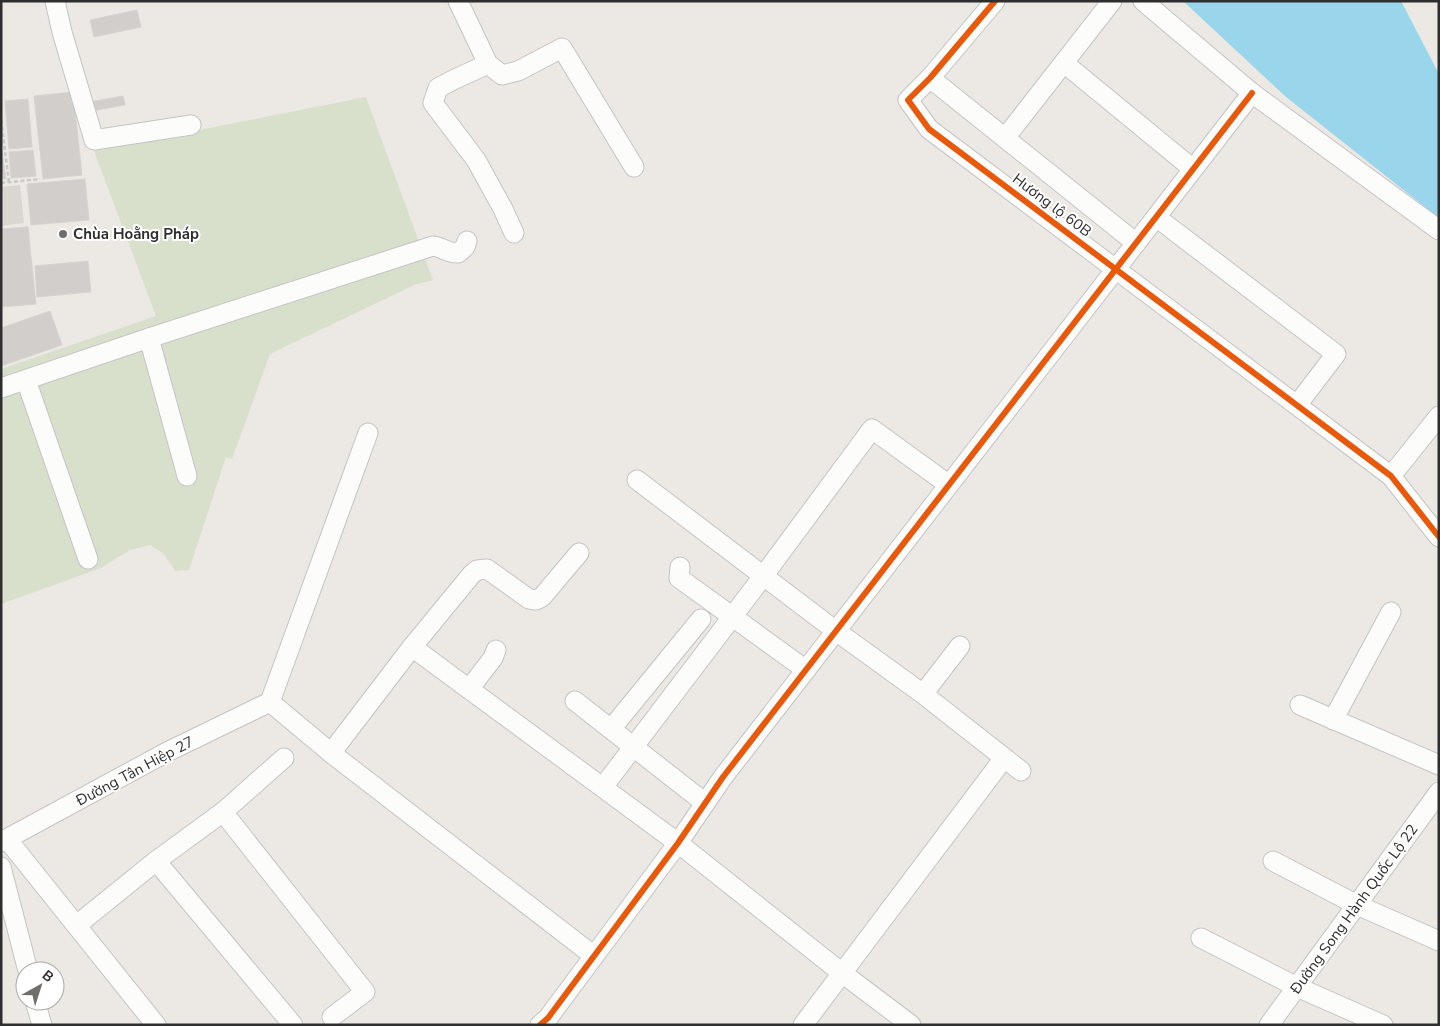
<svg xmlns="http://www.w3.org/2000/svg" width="1440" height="1026" viewBox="0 0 1440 1026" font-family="'Nunito Sans',sans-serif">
<rect width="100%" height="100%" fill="#ece8e4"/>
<path fill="#d8e0cc" d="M 366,97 L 433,280 L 414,285 L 270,354 L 232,459 L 226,457 L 189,570 L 175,571 L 164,554 L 150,545 L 130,550 L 101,568 L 1,604 L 1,369 L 156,316 L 94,151 Z"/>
<path fill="#dad6d2" d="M 20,185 L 24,223 L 1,226 L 1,187 Z"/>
<path fill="#99d6ec" d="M 1183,1 L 1401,1 L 1439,74 L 1439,218 L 1286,97 Z"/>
<g fill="#d1cecb" stroke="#d7d4d0">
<path d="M 137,10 L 141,27 L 94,37 L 90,20 Z"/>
<path d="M 73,92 L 82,175 L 43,179 L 34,96 Z"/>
<path d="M 123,96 L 125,105 L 92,111 L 90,102 Z"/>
<path d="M 28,99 L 32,147 L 9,149 L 5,101 Z"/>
<path d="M 1,146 L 6,179 L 1,179 Z"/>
<path d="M 33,150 L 36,176 L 11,178 L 9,152 Z"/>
<path d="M 85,179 L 89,220 L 31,225 L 27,184 Z"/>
<path d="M 28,227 L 36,304 L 1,307 L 1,229 Z"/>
<path d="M 88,261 L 91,292 L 37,297 L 35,266 Z"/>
<path d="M 50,311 L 62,345 L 1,366 L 1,328 Z"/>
</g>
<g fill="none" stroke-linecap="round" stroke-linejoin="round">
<g stroke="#c5c4c5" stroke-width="21">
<g id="minor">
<path d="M 55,1 L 62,32 L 94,140 L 191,125"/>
<path d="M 458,1 L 488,64 L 502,75 L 518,71 L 562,48 L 634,167"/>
<path d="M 995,1 L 930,78 L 908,100 L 929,129 L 1391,476 L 1439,537"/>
<path d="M 1143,1 L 1252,93 L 1439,230"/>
<path d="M 1064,63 L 1193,169"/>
<path d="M 488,64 L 453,80 L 438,88 L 433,103 L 476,160 L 503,209 L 514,233"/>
<path d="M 930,78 L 1136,243"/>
<path d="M 1005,138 L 1112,1"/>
<path d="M 1156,217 L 1336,354 L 1297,405"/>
<path d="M 149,338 L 187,476"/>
<path d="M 26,380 L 88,559"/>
<path d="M 1,388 L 149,338 L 433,246 C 442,247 447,253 458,253 L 465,247 L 467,241"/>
<path d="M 1391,476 L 1439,416"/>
<path d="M 637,480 L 836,631 L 923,694 L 1021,771"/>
<path d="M 680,567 L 679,578 L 806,670"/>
<path d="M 412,647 L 678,843 L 842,973 L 911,1025"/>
<path d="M 469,689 L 493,658 L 496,650"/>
<path d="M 923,694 L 960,646"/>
<path d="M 575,701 L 705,803"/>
<path d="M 270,702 L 331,753 L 594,956"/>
<path d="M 270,702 L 368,433"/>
<path d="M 1300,705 L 1439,765"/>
<path d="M 1333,720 L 1391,612"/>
<path d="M 611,729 L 701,619"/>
<path d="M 331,753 L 412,647 L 472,574 L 477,570 L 487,569 L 529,599 L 536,600 L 542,597 L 579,553"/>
<path d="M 603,787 L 764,575 L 872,429 L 949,485"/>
<path d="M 223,812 L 365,992 L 332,1017"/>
<path d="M 7,839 L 156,1025"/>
<path d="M 1,842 L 167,752 L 270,702"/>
<path d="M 156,861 L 223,812 L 284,758"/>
<path d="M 1273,861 L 1357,905 L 1439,941"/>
<path d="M 1,867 L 28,971"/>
<path d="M 77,925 L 156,861 L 293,1025"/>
<path d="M 1201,938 L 1297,987 L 1383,1025"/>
<path d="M 35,1001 L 42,1025"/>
<path d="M 540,1025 L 548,1018 L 678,843 L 723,777 L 1252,93"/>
<path d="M 803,1025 L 1004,758"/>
<path d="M 1269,1025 L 1439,792"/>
</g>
</g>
<g stroke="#c9c9c8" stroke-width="2.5" stroke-dasharray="4 2.5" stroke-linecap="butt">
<path d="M 1,120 L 9,182"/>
<path d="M 1,183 L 40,179"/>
</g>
<use href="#minor" stroke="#fcfcfb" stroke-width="19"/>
<g stroke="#fff" stroke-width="9">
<g id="cycleway">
<path d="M 995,1 L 930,78 L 908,100 L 929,129 L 1391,476 L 1439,537"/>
<path d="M 540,1025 L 548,1018 L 678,843 L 723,777 L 1252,93"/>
</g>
</g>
<use href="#cycleway" stroke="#e8590c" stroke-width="6"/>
</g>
<circle fill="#706f6e" stroke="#fff" stroke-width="2" cx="63" cy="234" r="5"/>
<g text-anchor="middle" stroke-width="4" stroke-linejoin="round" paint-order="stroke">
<g font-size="15" fill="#2e2e2e" stroke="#fff">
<text transform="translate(1052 205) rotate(37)" y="5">Hương lộ 60B</text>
<text transform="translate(135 771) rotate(-28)" y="5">Đường Tân Hiệp 27</text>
<text transform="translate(1354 909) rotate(-54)" y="5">Đường Song Hành Quốc Lộ 22</text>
</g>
<g font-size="15" font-weight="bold" fill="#2e2e2e" stroke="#fff" text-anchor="start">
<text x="73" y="239">Chùa Hoằng Pháp</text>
</g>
</g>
<rect width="1440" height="1026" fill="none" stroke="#2e2e2e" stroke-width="5"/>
<g transform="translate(40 986) rotate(39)"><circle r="24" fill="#ffffff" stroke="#ababab"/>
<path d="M0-4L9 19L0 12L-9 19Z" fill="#706f6e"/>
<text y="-8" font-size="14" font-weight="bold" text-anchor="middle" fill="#2e2e2e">B</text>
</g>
</svg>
